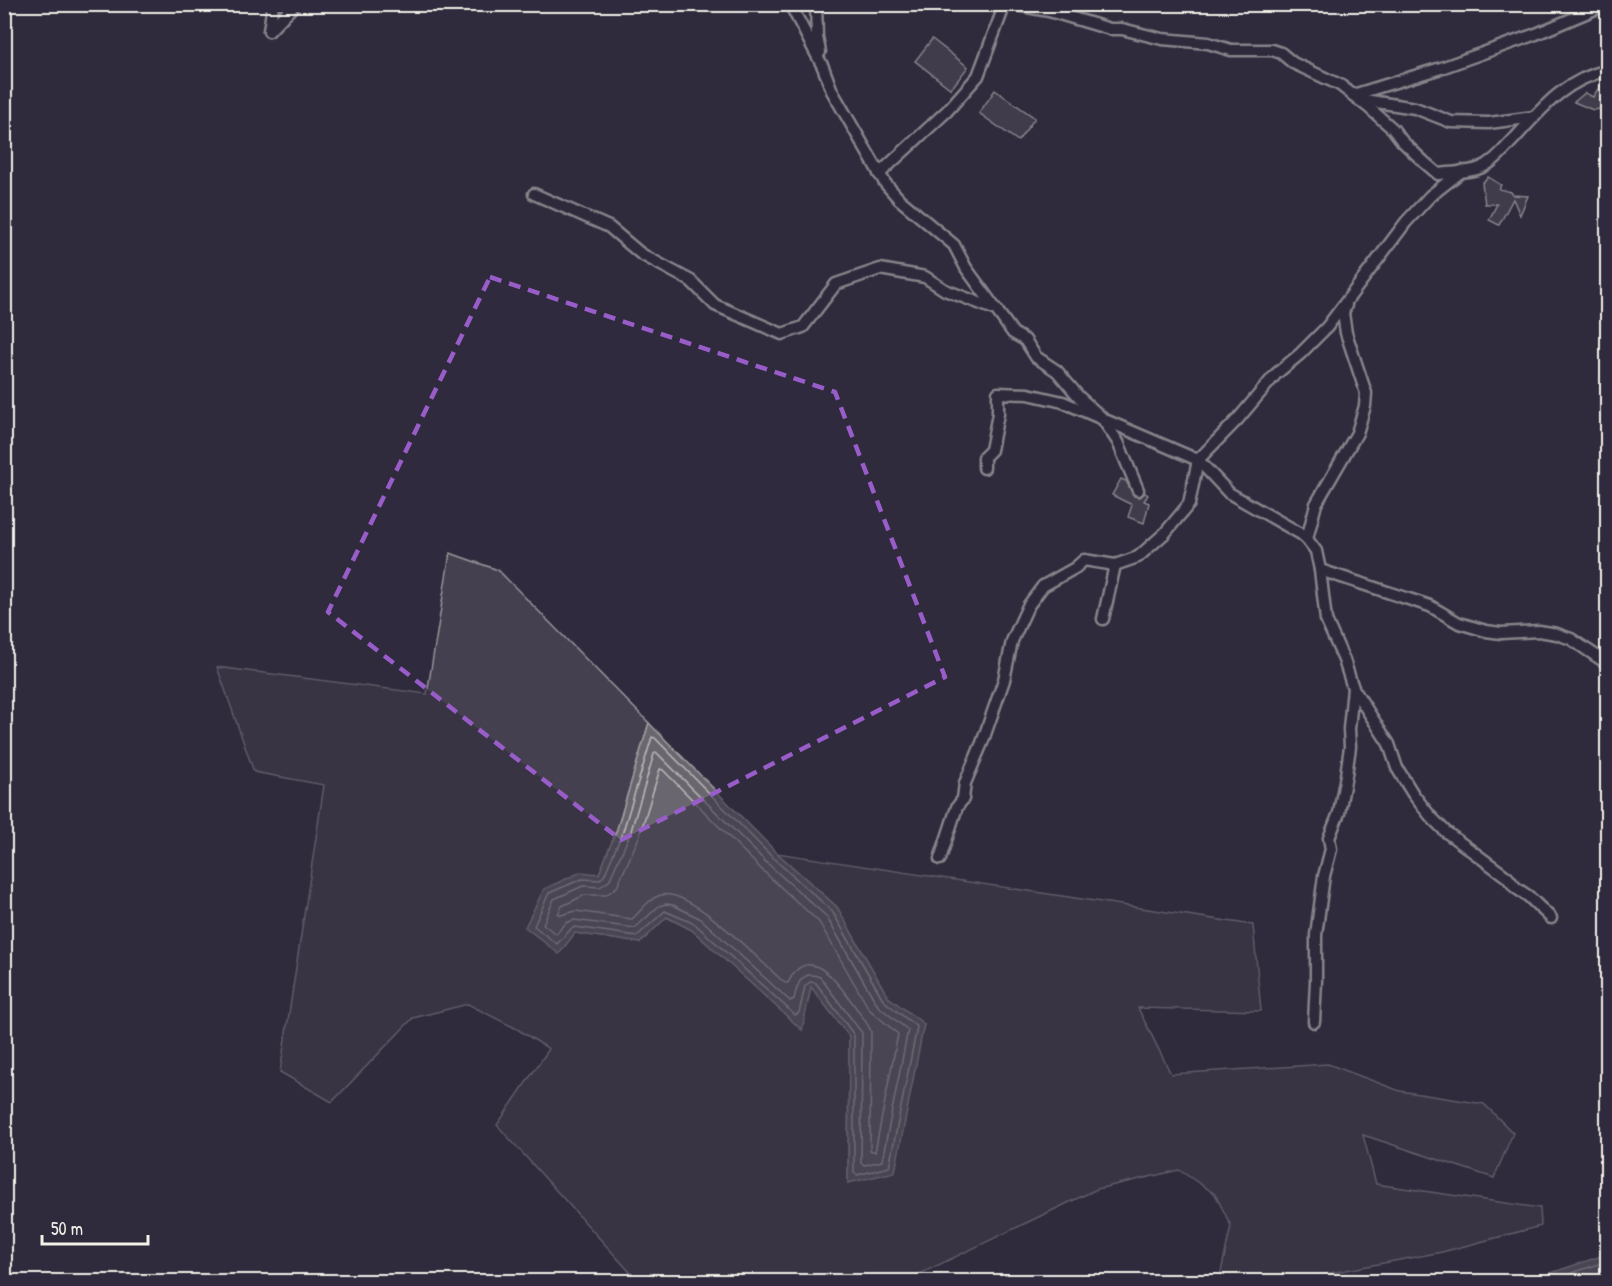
<svg xmlns="http://www.w3.org/2000/svg" width="1612" height="1286" viewBox="0 0 1612 1286" font-family="'Patrick Hand',sans-serif">
<rect width="100%" height="100%" fill="#2f2a3d"/>
<filter id="ink" filterUnits="userSpaceOnUse"><feTurbulence type="fractalNoise" baseFrequency=".0167" numOctaves="2"/><feDisplacementMap in="SourceGraphic" scale="12" xChannelSelector="R" yChannelSelector="G"/><feConvolveMatrix kernelMatrix="1 2 1 2 8 2 1 2 1" color-interpolation-filters="sRGB"/></filter>
<g filter="url(#ink)">
<path fill="#454050" stroke="#9c989c" stroke-width="1.5" d="M 450,553 L 498,570 L 649,723 L 617,829 L 575,933 L 640,943 L 666,917 L 692,930 L 802,1029 L 811,986 L 849,1036 L 848,1183 L 924,1025 L 888,997 L 837,907 L 777,853 L 1253,925 L 1261,1011 L 1138,1008 L 1171,1074 L 1328,1064 L 1400,1091 L 1484,1104 L 1513,1133 L 1494,1178 L 1363,1135 L 1376,1184 L 1540,1208 L 1541,1226 L 1442,1252 L 1288,1281 L 1219,1281 L 1231,1226 L 1215,1194 L 1179,1170 L 1097,1189 L 905,1281 L 638,1281 L 497,1125 L 549,1049 L 517,1029 L 468,1004 L 413,1018 L 332,1102 L 280,1072 L 324,785 L 254,772 L 217,667 L 427,694 Z"/>
<g fill="#6a6670" stroke="#a19ea0" stroke-width="1.5">
<path d="M 649,723 L 777,853 L 837,907 L 888,997 L 924,1024 L 895,1172 L 848,1183 L 849,1036 L 811,987 L 802,1030 L 692,930 L 667,917 L 640,943 L 575,933 L 559,954 L 525,927 L 544,889 L 581,872 L 599,874 L 617,829 Z"/>
<path d="M 1607,1254 L 1607,1281 L 1524,1281 L 1527,1281 Z"/>
</g>
<g fill="none" stroke-linecap="round" stroke-linejoin="round">
<g stroke="#bdb9b8" stroke-width="1.5">
<path d="M 652,737 L 655,738 L 773,858 L 832,911 L 884,1001 L 917,1027 L 889,1167 L 857,1175 L 854,1173 L 854,1035 L 816,983 L 810,982 L 805,986 L 799,1013 L 795,1015 L 695,924 L 665,911 L 637,936 L 575,927 L 571,929 L 557,944 L 534,926 L 549,893 L 582,879 L 599,880 L 604,876 L 623,831 Z"/>
<path d="M 656,752 L 767,863 L 826,916 L 878,1006 L 908,1030 L 882,1161 L 865,1165 L 861,1163 L 862,1033 L 820,977 C 801,969 797,985 794,999 L 790,1001 L 701,919 L 673,905 L 666,904 L 659,906 L 635,928 L 574,920 L 566,923 L 556,934 L 543,924 L 554,899 L 583,886 L 600,887 L 609,881 L 630,834 L 654,754 Z"/>
<path d="M 660,769 L 663,770 L 761,869 L 819,922 L 869,1009 L 898,1034 L 875,1152 L 870,1150 L 871,1031 L 866,1022 C 851,1002 812,932 788,983 L 785,983 C 761,963 693,888 661,895 C 649,898 641,911 632,919 L 576,911 L 561,915 L 558,914 L 562,906 L 585,895 L 606,895 L 617,887 L 639,837 Z"/>
<path d="M 1545,1282 L 1608,1261"/>
</g>
</g>
<g fill="#56525f" stroke="#f4f1e8" stroke-width="1.5">
<path d="M 932,39 L 968,67 L 951,89 L 915,61 Z"/>
<path d="M 1608,78 L 1608,108 L 1593,110 L 1574,102 L 1585,93 L 1593,97 L 1604,79 Z"/>
<path d="M 995,90 L 1035,118 L 1018,141 L 979,113 Z"/>
<path d="M 1488,177 L 1501,185 L 1499,189 L 1511,192 L 1513,195 L 1528,196 L 1520,215 L 1513,199 L 1499,225 L 1489,220 L 1497,204 L 1485,204 L 1482,183 Z"/>
<path d="M 1121,479 L 1126,481 L 1134,496 L 1140,497 L 1145,493 L 1148,495 L 1144,501 L 1149,503 L 1144,523 L 1128,517 L 1132,505 L 1112,495 Z"/>
</g>
<g fill="none" stroke-linecap="round" stroke-linejoin="round">
<g stroke="#f4f1e8" stroke-width="15">
<g id="minor">
<path d="M 790,4 L 823,67 L 832,91 L 885,183 L 899,199 L 954,245 L 966,268 L 1013,333 L 1025,340 L 1036,357 L 1057,371 L 1079,397 L 1102,418 L 1118,442 L 1138,490"/>
<path d="M 816,4 L 817,37 L 820,52"/>
<path d="M 1011,4 L 1049,11 L 1110,29 L 1122,29 L 1162,39 L 1208,43 L 1231,50 L 1272,50 L 1281,53 L 1293,63 L 1340,85 L 1367,106 L 1393,129 L 1402,141 L 1424,162 L 1438,174 C 1451,172 1468,173 1480,168 C 1495,162 1504,149 1515,138 C 1543,107 1565,80 1608,70"/>
<path d="M 269,31 L 295,4"/>
<path d="M 269,31 L 273,4"/>
<path d="M 1534,117 L 1489,123 L 1451,122 L 1415,108 L 1364,100 L 1353,95 L 1441,68 L 1536,34 L 1607,4"/>
<path d="M 879,174 L 947,111 L 978,76 L 1005,4"/>
<path d="M 534,194 L 609,227 L 641,254 L 691,281 L 715,305 L 782,334 L 803,327 L 836,284 L 880,269 L 925,277 L 945,290 L 997,310"/>
<path d="M 984,468 L 984,457 L 991,450 L 998,414 L 998,393 L 1028,394 L 1063,402 L 1198,460 L 1229,493 L 1301,534 L 1307,539 L 1316,551 L 1320,570 L 1326,620 L 1344,660 L 1353,688 L 1349,729 L 1350,747 L 1346,775 L 1339,813 L 1329,838 L 1331,849 L 1324,876 L 1316,935 L 1316,981 L 1314,1022"/>
<path d="M 1307,539 L 1316,504 L 1357,433 L 1365,406 L 1366,393 L 1346,333 L 1343,313 L 1346,305"/>
<path d="M 1320,570 L 1430,606 L 1459,623 L 1486,631 L 1501,633 L 1539,631 L 1557,634 L 1571,639 L 1608,664"/>
<path d="M 1103,619 L 1115,565 L 1138,557 L 1165,533 L 1189,504 L 1198,460 L 1238,419 L 1276,374 L 1300,354 L 1327,327 L 1406,222 L 1430,196 L 1462,171"/>
<path d="M 1353,688 L 1389,744 L 1397,768 L 1413,794 L 1431,817 L 1446,832 L 1507,877 L 1516,888 L 1528,896 L 1551,918"/>
<path d="M 940,859 L 957,807 L 963,799 L 965,783 L 982,743 L 1004,680 L 1012,641 L 1028,606 L 1043,586 L 1075,568 L 1084,560 L 1115,565"/>
</g>
</g>
<use href="#minor" stroke="#2f2a3d" stroke-width="10"/>
</g>
</g>
<path d="M0 0H1612V1286H0ZM 490,277 L 835,392 L 945,677 L 621,840 L 328,612 Z" fill="#2f2a3d" fill-opacity=".55" fill-rule="evenodd"/>
<path fill="none" stroke="#995dc9" stroke-width="4.5" stroke-dasharray="12 8" stroke-linejoin="round" d="M 490,277 L 835,392 L 945,677 L 621,840 L 328,612 Z"/>
<rect width="1612" height="1286" fill="none" stroke="#2f2a3d" stroke-width="24"/>
<rect x="12" y="12" width="1588" height="1262" fill="none" stroke="#f4f1e8" stroke-width="2" filter="url(#ink)"/>
<path d="M42 1235v9h106v-9" fill="none" stroke="#f4f1e8" stroke-width="3"/>
<text x="51" y="1235" font-size="18" fill="#f4f1e8" stroke="#2f2a3d" stroke-width="4.5" paint-order="stroke">50 m</text>
</svg>
